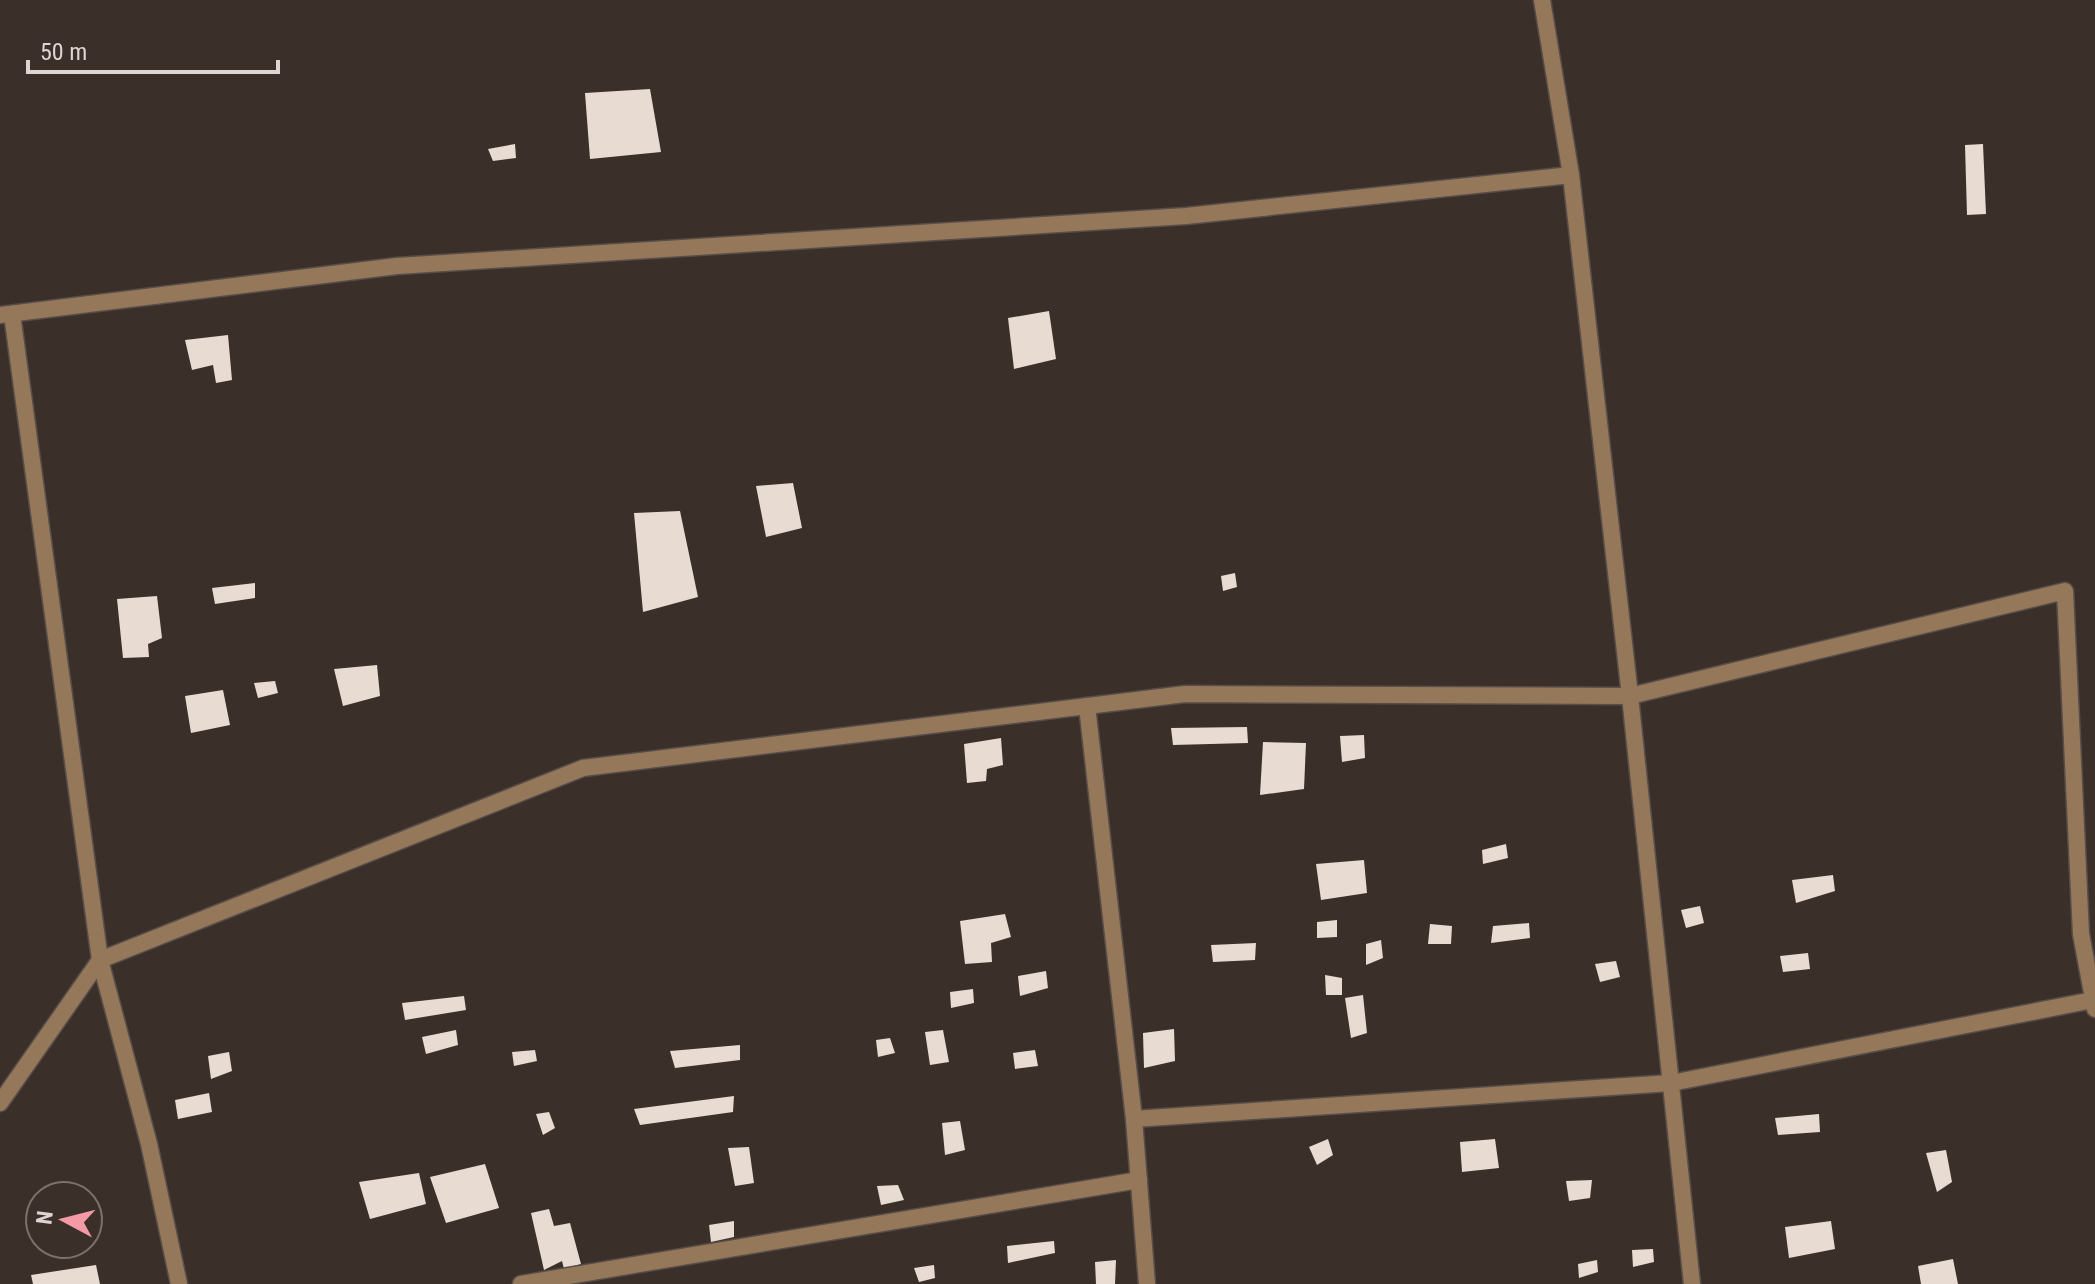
<svg xmlns="http://www.w3.org/2000/svg" width="2095" height="1284" viewBox="0 0 2095 1284" font-family="'Roboto Condensed',sans-serif">
<rect width="100%" height="100%" fill="#3b2f2a"/>
<g fill="#e8dbd2">
<path d="M 650,89 L 661,152 L 590,159 L 585,93 Z"/>
<path d="M 515,144 L 516,158 L 493,161 L 488,149 Z"/>
<path d="M 1983,144 L 1986,214 L 1967,215 L 1965,145 Z"/>
<path d="M 1049,311 L 1056,359 L 1014,369 L 1008,318 Z"/>
<path d="M 228,335 L 232,380 L 216,383 L 213,365 L 192,370 L 185,340 Z"/>
<path d="M 793,483 L 802,528 L 766,537 L 756,486 Z"/>
<path d="M 680,511 L 698,597 L 643,612 L 634,513 Z"/>
<path d="M 1235,573 L 1237,587 L 1223,591 L 1221,576 Z"/>
<path d="M 255,583 L 255,598 L 215,604 L 212,588 Z"/>
<path d="M 157,596 L 162,638 L 148,644 L 149,657 L 123,658 L 117,599 Z"/>
<path d="M 377,665 L 380,696 L 343,706 L 334,669 Z"/>
<path d="M 275,681 L 278,693 L 258,698 L 254,683 Z"/>
<path d="M 223,690 L 230,725 L 191,733 L 185,696 Z"/>
<path d="M 1247,727 L 1248,743 L 1173,745 L 1171,728 Z"/>
<path d="M 1364,735 L 1365,758 L 1342,762 L 1340,736 Z"/>
<path d="M 1001,738 L 1003,765 L 987,769 L 986,781 L 967,783 L 964,744 Z"/>
<path d="M 1263,742 L 1306,743 L 1304,789 L 1260,795 Z"/>
<path d="M 1506,844 L 1508,858 L 1483,864 L 1482,850 Z"/>
<path d="M 1364,860 L 1367,893 L 1321,900 L 1316,864 Z"/>
<path d="M 1833,875 L 1835,891 L 1796,903 L 1792,880 Z"/>
<path d="M 1700,906 L 1704,923 L 1686,928 L 1681,910 Z"/>
<path d="M 1005,914 L 1011,937 L 991,943 L 992,962 L 965,964 L 960,921 Z"/>
<path d="M 1337,920 L 1337,937 L 1317,938 L 1317,922 Z"/>
<path d="M 1529,923 L 1530,938 L 1491,943 L 1493,926 Z"/>
<path d="M 1430,924 L 1452,926 L 1451,944 L 1428,944 Z"/>
<path d="M 1381,940 L 1383,958 L 1366,965 L 1366,944 Z"/>
<path d="M 1256,943 L 1255,960 L 1213,962 L 1211,945 Z"/>
<path d="M 1808,953 L 1810,969 L 1783,972 L 1780,956 Z"/>
<path d="M 1616,961 L 1620,977 L 1600,982 L 1595,964 Z"/>
<path d="M 1046,971 L 1048,988 L 1020,996 L 1018,976 Z"/>
<path d="M 1325,975 L 1342,978 L 1342,995 L 1326,995 Z"/>
<path d="M 973,989 L 974,1003 L 951,1008 L 950,992 Z"/>
<path d="M 1363,995 L 1367,1033 L 1351,1038 L 1345,998 Z"/>
<path d="M 464,996 L 466,1010 L 405,1020 L 402,1003 Z"/>
<path d="M 1174,1029 L 1175,1061 L 1144,1068 L 1143,1033 Z"/>
<path d="M 456,1030 L 458,1045 L 426,1054 L 422,1037 Z"/>
<path d="M 943,1030 L 949,1062 L 930,1065 L 925,1032 Z"/>
<path d="M 890,1038 L 895,1053 L 878,1057 L 876,1040 Z"/>
<path d="M 740,1045 L 740,1060 L 675,1068 L 670,1051 Z"/>
<path d="M 535,1050 L 537,1061 L 514,1066 L 512,1052 Z"/>
<path d="M 1035,1050 L 1038,1066 L 1015,1069 L 1013,1053 Z"/>
<path d="M 229,1052 L 232,1071 L 211,1079 L 208,1056 Z"/>
<path d="M 209,1093 L 212,1112 L 178,1119 L 175,1100 Z"/>
<path d="M 734,1096 L 733,1112 L 640,1125 L 634,1109 Z"/>
<path d="M 549,1112 L 555,1128 L 543,1135 L 536,1114 Z"/>
<path d="M 1819,1114 L 1820,1132 L 1778,1135 L 1775,1118 Z"/>
<path d="M 960,1121 L 965,1150 L 945,1155 L 942,1123 Z"/>
<path d="M 1328,1139 L 1333,1155 L 1317,1165 L 1309,1147 Z"/>
<path d="M 1495,1139 L 1499,1168 L 1462,1172 L 1460,1142 Z"/>
<path d="M 749,1147 L 754,1183 L 735,1186 L 728,1148 Z"/>
<path d="M 1946,1150 L 1952,1182 L 1937,1192 L 1926,1153 Z"/>
<path d="M 485,1164 L 499,1208 L 446,1223 L 430,1177 Z"/>
<path d="M 419,1173 L 426,1204 L 370,1219 L 359,1182 Z"/>
<path d="M 1592,1180 L 1590,1198 L 1569,1201 L 1566,1181 Z"/>
<path d="M 898,1185 L 904,1200 L 881,1205 L 877,1186 Z"/>
<path d="M 549,1209 L 554,1226 L 570,1223 L 581,1264 L 564,1269 L 562,1261 L 544,1270 L 531,1213 Z"/>
<path d="M 734,1221 L 734,1237 L 711,1242 L 709,1225 Z"/>
<path d="M 1831,1221 L 1835,1249 L 1789,1258 L 1785,1227 Z"/>
<path d="M 1054,1241 L 1055,1253 L 1008,1263 L 1007,1246 Z"/>
<path d="M 1653,1249 L 1654,1262 L 1633,1267 L 1632,1250 Z"/>
<path d="M 1953,1259 L 1958,1284 L 1921,1284 L 1918,1266 Z"/>
<path d="M 1116,1260 L 1115,1284 L 1096,1284 L 1095,1262 Z"/>
<path d="M 1597,1260 L 1598,1272 L 1579,1278 L 1578,1264 Z"/>
<path d="M 96,1265 L 100,1284 L 33,1284 L 31,1275 Z"/>
<path d="M 934,1265 L 935,1278 L 919,1282 L 914,1268 Z"/>
</g>
<g fill="none" stroke-linecap="round" stroke-linejoin="round">
<g stroke="#584d48" stroke-width="19">
<g id="minor">
<path d="M 1542,0 L 1571,175 L 1630,696 L 1692,1284"/>
<path d="M 12,314 L 100,960 L 149,1144 L 179,1284"/>
<path d="M 0,315 L 397,266 L 1186,216 L 1571,175"/>
<path d="M 1087,706 L 1134,1119 L 1147,1284"/>
<path d="M 0,1103 L 100,960 L 583,768 L 1185,694 L 1630,696 L 2065,591 L 2081,934 L 2095,1009"/>
<path d="M 1134,1119 L 1671,1083 L 2093,1000"/>
<path d="M 521,1284 L 1139,1180"/>
</g>
</g>
<use href="#minor" stroke="#95785a" stroke-width="16"/>
</g>
<g transform="translate(64 1220) rotate(277)"><circle r="38" fill="#3b2f2a" stroke="#7c716d" stroke-width="2"/>
<path d="M0-6L14 30L0 20L-14 30Z" fill="#f49aa6"/>
<text y="-12" font-size="22" font-weight="bold" text-anchor="middle" fill="#ddd5d2">N</text>
</g>
<path d="M28 60v12h250v-12" fill="none" stroke="#ddd5d2" stroke-width="4"/>
<text x="40" y="60" font-size="24" fill="#ddd5d2" stroke="#3b2f2a" stroke-width="6" paint-order="stroke">50 m</text>
</svg>
